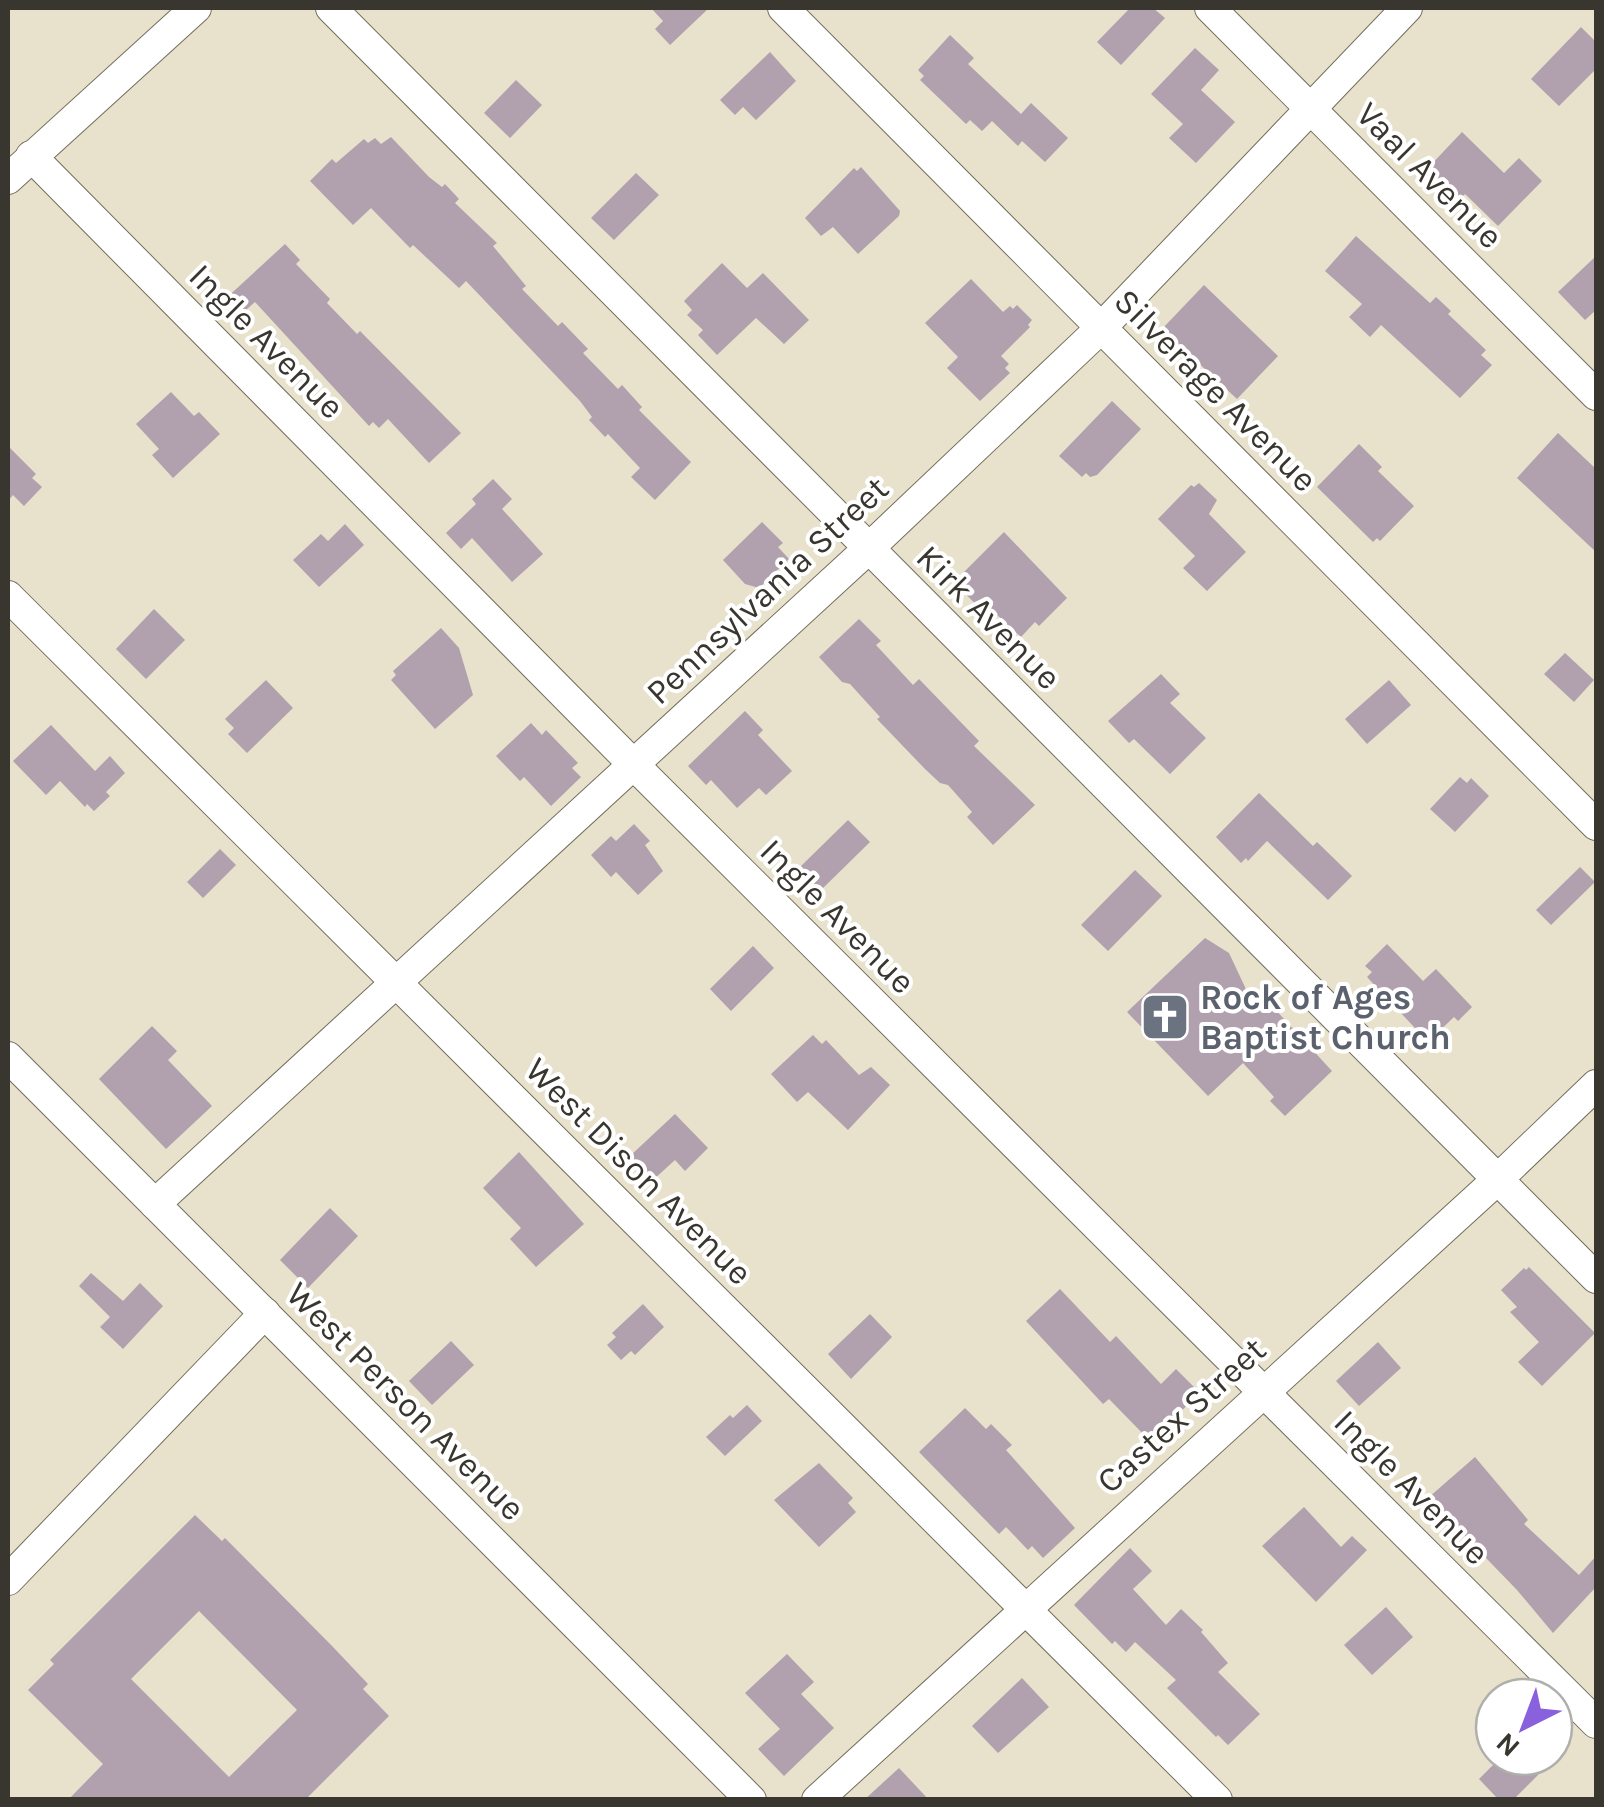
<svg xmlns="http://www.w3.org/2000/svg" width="1604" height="1807" viewBox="0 0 1604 1807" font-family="Karla,sans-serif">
<rect width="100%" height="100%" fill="#e8e2cd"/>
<g fill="#b1a0ad" fill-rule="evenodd">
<path d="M 651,8 L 709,8 L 670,45 L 655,29 L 663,21 Z"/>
<path d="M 1130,8 L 1153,8 L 1165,18 L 1121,65 L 1097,42 Z"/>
<path d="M 1581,27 L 1596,42 L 1596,69 L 1559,106 L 1531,79 Z"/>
<path d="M 950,35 L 974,58 L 968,64 L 1021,114 L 1031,103 L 1068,138 L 1045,162 L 1022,141 L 1018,146 L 992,121 L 982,131 L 970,120 L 966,124 L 920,80 L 924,76 L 918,70 Z"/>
<path d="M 1195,48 L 1219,70 L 1201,90 L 1235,122 L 1196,163 L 1169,138 L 1183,124 L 1151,94 Z"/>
<path d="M 770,52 L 796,81 L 756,120 L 743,107 L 735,115 L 720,100 Z"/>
<path d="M 516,80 L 542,105 L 510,138 L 484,113 Z"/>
<path d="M 1462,132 L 1504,173 L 1519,158 L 1542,181 L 1498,226 L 1465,194 L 1458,202 L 1426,170 Z"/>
<path d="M 391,137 L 429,177 L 442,187 L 445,184 L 459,199 L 455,203 L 497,243 L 493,246 L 526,286 L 522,289 L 558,326 L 562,322 L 588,349 L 583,353 L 618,389 L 622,385 L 642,407 L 639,410 L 691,462 L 655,500 L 631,477 L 640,468 L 608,434 L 605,437 L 589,420 L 592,417 L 580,401 L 466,281 L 459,288 L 413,245 L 410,248 L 371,208 L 353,225 L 310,181 L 332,159 L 336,163 L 364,139 L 368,143 L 375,138 L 381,144 Z"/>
<path d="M 861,167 L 900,211 L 899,216 L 858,254 L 833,227 L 821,236 L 805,218 L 854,168 L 857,171 Z"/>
<path d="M 636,173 L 659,195 L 614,240 L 591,218 Z"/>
<path d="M 1356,236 L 1430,303 L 1436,297 L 1451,311 L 1448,314 L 1486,350 L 1481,355 L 1492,365 L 1460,398 L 1381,325 L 1370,337 L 1349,317 L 1362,304 L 1325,271 Z"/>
<path d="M 285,244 L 300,260 L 296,264 L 330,299 L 327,303 L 357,334 L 360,331 L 461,433 L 429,463 L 388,419 L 379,428 L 373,422 L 369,426 L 255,302 L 237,318 L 222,302 Z"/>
<path d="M 1596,256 L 1596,310 L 1585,320 L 1558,292 Z"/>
<path d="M 722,263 L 747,288 L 763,273 L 809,320 L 784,344 L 756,318 L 717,355 L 698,335 L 703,330 L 687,315 L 692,310 L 684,301 Z"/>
<path d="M 971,279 L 1003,312 L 1010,306 L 1013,309 L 1017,305 L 1032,320 L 1028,325 L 1030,327 L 1001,356 L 1009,364 L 1005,368 L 1010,373 L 980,401 L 947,368 L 958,357 L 925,323 Z"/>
<path d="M 1204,285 L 1278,356 L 1237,399 L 1162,329 Z"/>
<path d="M 171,392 L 194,416 L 199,412 L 220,434 L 173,478 L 152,455 L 159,449 L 136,424 Z"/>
<path d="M 1112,401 L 1141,429 L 1097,475 L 1090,477 L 1086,473 L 1082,477 L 1059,456 Z"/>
<path d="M 1558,433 L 1596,469 L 1596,552 L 1517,478 Z"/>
<path d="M 1359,444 L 1382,467 L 1378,471 L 1414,506 L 1380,541 L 1377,538 L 1373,542 L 1317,487 Z"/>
<path d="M 8,446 L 36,474 L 32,478 L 42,487 L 24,506 L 13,495 L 8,501 Z"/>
<path d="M 493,479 L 512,499 L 502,509 L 543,554 L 512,582 L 472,538 L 461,549 L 446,533 L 476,504 L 472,499 Z"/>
<path d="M 1199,483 L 1217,500 L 1209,514 L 1246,552 L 1207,591 L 1183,568 L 1195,556 L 1158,519 L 1191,485 L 1194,487 Z"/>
<path d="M 762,522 L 783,543 L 778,547 L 789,559 L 759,588 L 745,584 L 723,560 Z"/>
<path d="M 345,524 L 364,545 L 319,587 L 293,560 L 321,534 L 328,541 Z"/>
<path d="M 1004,532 L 1067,598 L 1039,626 L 1035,622 L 1021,637 L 995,613 L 989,618 L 954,582 Z"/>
<path d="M 154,609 L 185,640 L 146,679 L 116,649 Z"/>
<path d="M 859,619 L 881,641 L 876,645 L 913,685 L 919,679 L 979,741 L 974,746 L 1035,805 L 993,845 L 967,817 L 972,812 L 948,785 L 940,783 L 925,769 L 877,719 L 880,717 L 850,684 L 842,682 L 819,657 Z"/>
<path d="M 441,628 L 459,648 L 473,695 L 435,729 L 391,680 L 396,675 L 393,671 Z"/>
<path d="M 1565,653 L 1594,680 L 1574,702 L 1544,674 Z"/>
<path d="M 1161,674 L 1180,694 L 1170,703 L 1206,738 L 1170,774 L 1134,739 L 1129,743 L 1108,721 Z"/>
<path d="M 266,680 L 293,708 L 247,753 L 228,734 L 234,728 L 225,719 Z"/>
<path d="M 1389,680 L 1411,705 L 1367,744 L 1345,719 Z"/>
<path d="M 745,711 L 763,730 L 758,735 L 792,771 L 766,795 L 759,788 L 737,808 L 711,780 L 706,785 L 688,766 Z"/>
<path d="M 531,723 L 542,735 L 546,730 L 578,763 L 572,768 L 581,777 L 551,806 L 524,777 L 520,781 L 496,756 Z"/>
<path d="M 51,725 L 95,771 L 110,756 L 125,773 L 106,792 L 110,796 L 94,811 L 87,804 L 85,807 L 60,781 L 46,795 L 13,761 Z"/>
<path d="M 1460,777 L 1467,783 L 1471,778 L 1489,796 L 1455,832 L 1430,809 Z"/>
<path d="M 1259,793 L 1313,846 L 1317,842 L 1352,876 L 1328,900 L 1267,841 L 1248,861 L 1246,858 L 1241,863 L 1216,837 Z"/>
<path d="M 848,820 L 870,842 L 820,891 L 799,868 Z"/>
<path d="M 634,824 L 650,841 L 645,845 L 663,871 L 638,895 L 616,872 L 611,877 L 591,855 L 611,836 L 616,841 Z"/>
<path d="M 220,849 L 236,865 L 203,898 L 187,882 Z"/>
<path d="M 1580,867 L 1595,882 L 1551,925 L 1536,910 Z"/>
<path d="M 1135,870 L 1162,896 L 1108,951 L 1081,925 Z"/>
<path d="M 1205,938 L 1229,953 L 1252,1002 L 1261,994 L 1332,1071 L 1285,1116 L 1270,1101 L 1274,1097 L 1243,1063 L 1208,1096 L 1127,1012 Z"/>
<path d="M 1387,944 L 1423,981 L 1436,969 L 1472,1007 L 1458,1021 L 1454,1017 L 1432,1038 L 1422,1027 L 1415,1028 L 1367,977 L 1372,972 L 1365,966 Z"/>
<path d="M 753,946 L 774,968 L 731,1011 L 710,989 Z"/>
<path d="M 152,1026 L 177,1051 L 168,1060 L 212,1106 L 166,1149 L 99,1079 Z"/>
<path d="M 813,1035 L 822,1044 L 826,1040 L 859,1075 L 871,1067 L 890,1085 L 848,1130 L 808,1092 L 797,1102 L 771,1074 Z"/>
<path d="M 675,1114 L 708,1148 L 685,1171 L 675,1160 L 653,1180 L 630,1156 Z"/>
<path d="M 519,1152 L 584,1224 L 536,1267 L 510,1239 L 521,1228 L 483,1188 Z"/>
<path d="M 330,1208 L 358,1236 L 308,1288 L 280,1260 Z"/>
<path d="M 1529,1267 L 1595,1333 L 1542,1386 L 1518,1362 L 1539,1342 L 1510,1312 L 1517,1307 L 1501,1290 L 1524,1268 L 1526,1270 Z"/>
<path d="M 91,1273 L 123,1301 L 140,1283 L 163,1306 L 123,1349 L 100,1327 L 110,1317 L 79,1286 Z"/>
<path d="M 1060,1289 L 1110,1342 L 1116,1336 L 1161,1384 L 1176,1369 L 1200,1393 L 1150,1441 L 1109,1399 L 1103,1404 L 1026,1321 Z"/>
<path d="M 643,1304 L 664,1327 L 635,1355 L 631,1351 L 621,1360 L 607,1345 L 616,1337 L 612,1333 Z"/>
<path d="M 870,1314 L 892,1337 L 851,1379 L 828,1354 Z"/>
<path d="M 451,1341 L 474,1365 L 432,1405 L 409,1381 Z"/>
<path d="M 1378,1342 L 1401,1368 L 1359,1406 L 1336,1381 Z"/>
<path d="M 747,1405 L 762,1421 L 725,1456 L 706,1437 L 730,1415 L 733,1418 Z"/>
<path d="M 965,1408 L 986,1429 L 991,1424 L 1012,1445 L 1006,1450 L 1075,1528 L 1043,1558 L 1032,1546 L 1028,1550 L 1006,1527 L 999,1534 L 919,1452 Z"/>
<path d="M 1475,1457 L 1528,1520 L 1524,1524 L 1579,1575 L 1596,1556 L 1596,1587 L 1553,1633 L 1517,1590 L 1428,1498 Z"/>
<path d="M 819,1463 L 853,1498 L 848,1503 L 856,1512 L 819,1547 L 774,1500 Z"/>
<path d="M 1304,1507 L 1341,1547 L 1352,1536 L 1367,1550 L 1316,1602 L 1262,1546 Z"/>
<path d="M 195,1515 L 222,1541 L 225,1538 L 334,1648 L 368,1684 L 363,1689 L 389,1716 L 305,1800 L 68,1800 L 103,1764 L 28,1690 L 54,1664 L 50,1660 ZM 199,1611 L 297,1710 L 229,1777 L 131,1679 Z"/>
<path d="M 1130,1548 L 1152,1571 L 1133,1589 L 1166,1625 L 1181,1609 L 1203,1630 L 1201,1632 L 1228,1663 L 1218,1672 L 1260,1714 L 1228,1745 L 1218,1735 L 1216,1737 L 1167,1688 L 1176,1680 L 1135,1642 L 1126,1652 L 1115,1641 L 1112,1644 L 1074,1605 Z"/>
<path d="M 1386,1607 L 1413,1637 L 1372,1675 L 1344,1645 Z"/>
<path d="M 787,1654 L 814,1682 L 801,1694 L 834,1728 L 784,1776 L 758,1749 L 780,1729 L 745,1693 Z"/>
<path d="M 1022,1678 L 1049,1707 L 998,1753 L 972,1726 Z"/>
<path d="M 1501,1757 L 1556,1757 L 1513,1800 L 1499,1800 L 1479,1779 Z"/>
<path d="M 899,1768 L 929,1800 L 864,1800 Z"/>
</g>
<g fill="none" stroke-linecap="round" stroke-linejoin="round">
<g stroke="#736d5b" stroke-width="32">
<g id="minor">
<path d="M 331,8 L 1596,1278"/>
<path d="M 783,8 L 1596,825"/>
<path d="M 1210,8 L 1596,395"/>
<path d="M 31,156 L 634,765 L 1596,1723"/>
<path d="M 8,179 L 196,8"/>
<path d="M 8,596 L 1217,1800"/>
<path d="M 8,1057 L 751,1800"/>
<path d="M 155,1204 L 868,549 L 1101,328 L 1407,8"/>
<path d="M 8,1580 L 265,1313"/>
<path d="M 817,1800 L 1498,1179 L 1596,1085"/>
</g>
</g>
<use href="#minor" stroke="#fff" stroke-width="30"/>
</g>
<defs>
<g id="church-square" transform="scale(2.5)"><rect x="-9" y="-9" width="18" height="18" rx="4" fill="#6b7280" stroke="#fff"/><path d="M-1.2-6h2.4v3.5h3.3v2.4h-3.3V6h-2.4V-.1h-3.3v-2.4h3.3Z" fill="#fff"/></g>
</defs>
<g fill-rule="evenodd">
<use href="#church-square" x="1165" y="1017"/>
</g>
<g text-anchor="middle" stroke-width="8" stroke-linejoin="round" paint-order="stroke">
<g font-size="35" fill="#38362e" stroke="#fff">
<text transform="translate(1430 175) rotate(45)" y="12">Vaal Avenue</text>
<text transform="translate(267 341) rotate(45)" y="12">Ingle Avenue</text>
<text transform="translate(1216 390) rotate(45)" y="12">Silverage Avenue</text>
<text transform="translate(767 590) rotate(-43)" y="12">Pennsylvania Street</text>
<text transform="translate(989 617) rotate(45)" y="12">Kirk Avenue</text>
<text transform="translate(838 916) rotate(45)" y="12">Ingle Avenue</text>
<text transform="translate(639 1171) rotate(45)" y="12">West Dison Avenue</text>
<text transform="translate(406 1401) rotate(45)" y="12">West Person Avenue</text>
<text transform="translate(1181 1415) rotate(-42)" y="12">Castex Street</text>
<text transform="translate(1412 1487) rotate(45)" y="12">Ingle Avenue</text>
</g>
<g font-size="35" font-weight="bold" fill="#5b616d" stroke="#fff" text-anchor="start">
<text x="1200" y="1009">Rock of Ages<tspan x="1200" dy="40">Baptist Church</tspan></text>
</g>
</g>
<rect width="1604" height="1807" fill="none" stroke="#38362e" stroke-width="20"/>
<g transform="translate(1524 1727) rotate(222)"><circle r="48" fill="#ffffff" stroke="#afafab" stroke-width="2.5"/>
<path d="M0-8L18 38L0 25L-18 38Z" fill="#8961dc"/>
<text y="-15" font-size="28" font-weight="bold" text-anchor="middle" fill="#38362e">N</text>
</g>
</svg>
